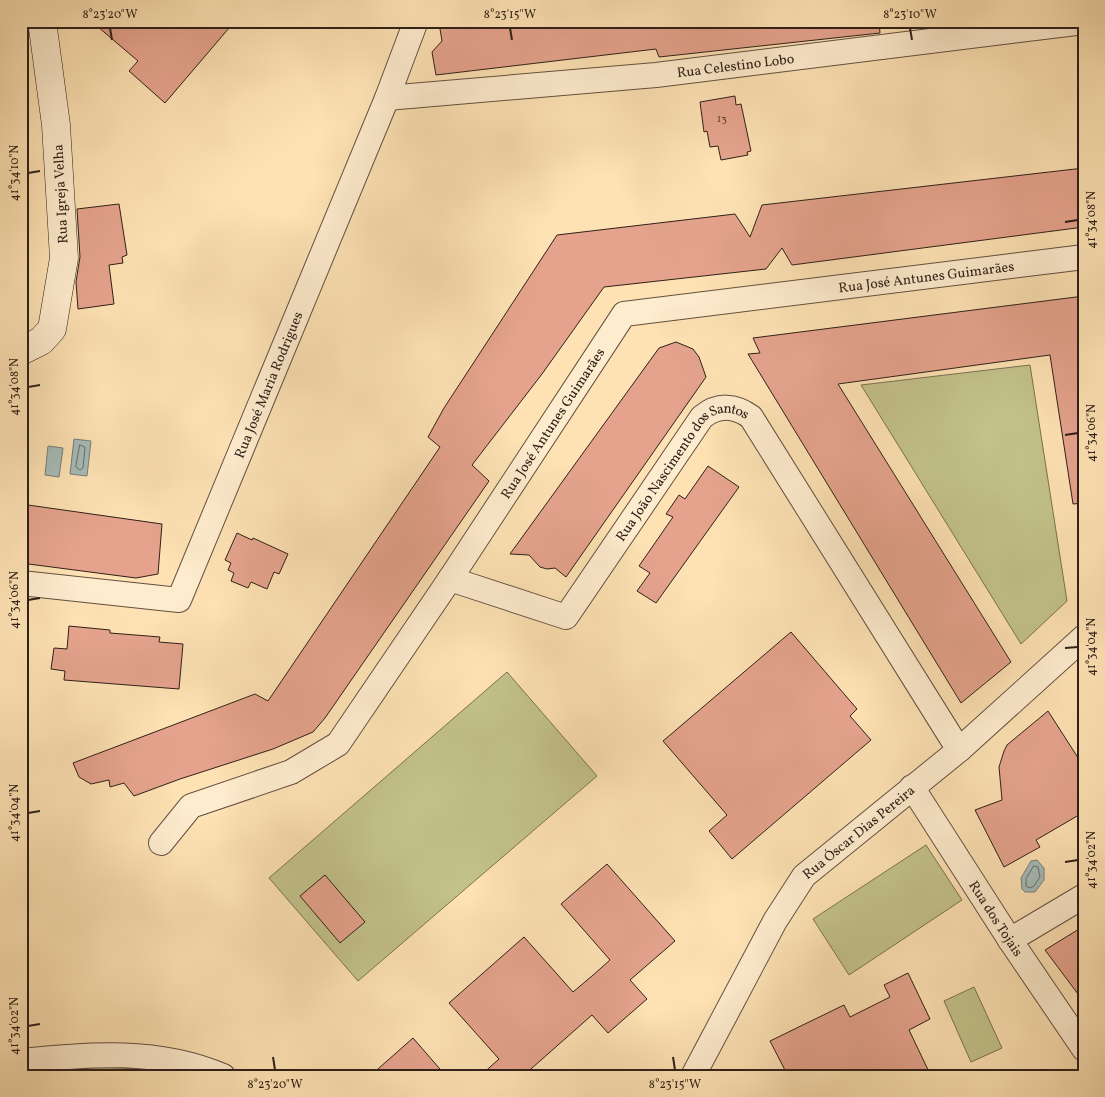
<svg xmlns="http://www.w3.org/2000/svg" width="1105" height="1097" viewBox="0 0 1105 1097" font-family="Vollkorn,serif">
<rect width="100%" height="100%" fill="#fee2b4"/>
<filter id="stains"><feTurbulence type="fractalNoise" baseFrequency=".004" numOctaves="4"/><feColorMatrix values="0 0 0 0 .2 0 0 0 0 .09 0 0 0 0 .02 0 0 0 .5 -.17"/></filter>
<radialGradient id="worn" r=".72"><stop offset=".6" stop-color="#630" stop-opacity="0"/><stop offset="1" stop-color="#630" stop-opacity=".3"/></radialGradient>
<g fill="#c3c28b" stroke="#797152">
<path d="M 1030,365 L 1067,601 L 1021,644 L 861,385 Z"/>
<path d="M 507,672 L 597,776 L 358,981 L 269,878 Z"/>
<path d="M 926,845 L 962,900 L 849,975 L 813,919 Z"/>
<path d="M 974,987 L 1002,1048 L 971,1062 L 944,1001 Z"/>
<path d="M 98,1067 L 159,1070 L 180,1076 L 21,1076 Z"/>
</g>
<g fill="#a5bbb8" stroke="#767d78">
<path d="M 74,439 L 91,441 L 87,476 L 70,474 Z"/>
<path d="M 48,446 L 63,448 L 59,477 L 45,475 Z"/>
<path d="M 1037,860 L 1044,868 L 1044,880 L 1035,892 L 1025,892 L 1022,889 L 1021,878 L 1031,861 Z"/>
</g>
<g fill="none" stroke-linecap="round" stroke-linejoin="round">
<g stroke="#6a6e68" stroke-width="1">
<path d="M 80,445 L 85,447 L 83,468 L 80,470 L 76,467 Z"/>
<path d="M 1034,866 L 1038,867 L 1040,877 L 1034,886 L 1030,888 L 1026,886 L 1026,879 Z"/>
</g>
</g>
<g fill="#e5a38d" stroke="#2f2019">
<path d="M 91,21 L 235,21 L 165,103 L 129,71 L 138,61 Z"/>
<path d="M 474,21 L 879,21 L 880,33 L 659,57 L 656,49 L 436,75 L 432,52 L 442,41 L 439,23 Z"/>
<path d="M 735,96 L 736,105 L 741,104 L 751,151 L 747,152 L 748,155 L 721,160 L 718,146 L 710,147 L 707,131 L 704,132 L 700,102 Z"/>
<path d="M 1084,168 L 1084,227 L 792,265 L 782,248 L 766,269 L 604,287 L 542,374 L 472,465 L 489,481 L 325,718 L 313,732 L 273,749 L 180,779 L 134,796 L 124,783 L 110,787 L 109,780 L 91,784 L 79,777 L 73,763 L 255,694 L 268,701 L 440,447 L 428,437 L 444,408 L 557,235 L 735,214 L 750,237 L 762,205 Z"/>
<path d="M 119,204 L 127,255 L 122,257 L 123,263 L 109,265 L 114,304 L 78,309 L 76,282 L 80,257 L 77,209 Z"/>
<path d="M 1084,296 L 1084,503 L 1073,504 L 1050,355 L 838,384 L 1011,662 L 961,703 L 748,354 L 760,353 L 753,338 Z"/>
<path d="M 676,342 L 693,349 L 699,357 L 706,377 L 566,577 L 555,568 L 547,569 L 540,567 L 529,555 L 510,554 L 659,348 Z"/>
<path d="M 708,466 L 739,487 L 656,603 L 637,591 L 650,573 L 639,566 L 673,517 L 666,514 L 679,495 L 685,499 Z"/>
<path d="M 21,504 L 162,524 L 158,574 L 136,578 L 21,563 Z"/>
<path d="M 237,533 L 252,540 L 253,538 L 288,554 L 279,574 L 274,572 L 267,589 L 251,582 L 248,588 L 231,581 L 234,573 L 228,570 L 231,563 L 225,560 Z"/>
<path d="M 69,626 L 110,630 L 110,633 L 160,637 L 159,642 L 183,644 L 179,689 L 64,680 L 65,671 L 51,669 L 54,648 L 67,649 Z"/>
<path d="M 791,632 L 857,709 L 850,716 L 871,740 L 732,859 L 709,831 L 727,815 L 663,741 Z"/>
<path d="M 1048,711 L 1084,767 L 1084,812 L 1036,840 L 1040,847 L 1004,867 L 975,810 L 1002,800 L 999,767 L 1004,751 L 1007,745 Z"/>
<path d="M 607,864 L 675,941 L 630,980 L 647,999 L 608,1033 L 592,1015 L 523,1076 L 480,1076 L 499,1059 L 449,1003 L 524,937 L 573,992 L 592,976 L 610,960 L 561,904 Z"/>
<path d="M 325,875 L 365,922 L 340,943 L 300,896 Z"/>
<path d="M 1084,926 L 1084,1002 L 1045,950 Z"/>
<path d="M 908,973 L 930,1019 L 909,1030 L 931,1076 L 788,1076 L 770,1041 L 844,1005 L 850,1017 L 890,997 L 884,985 Z"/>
<path d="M 413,1038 L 446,1076 L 370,1076 Z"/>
</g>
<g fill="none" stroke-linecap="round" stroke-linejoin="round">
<g stroke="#635040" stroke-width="26">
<g id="street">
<path id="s1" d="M 387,98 L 656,75 L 1084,22"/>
<path id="s2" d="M 450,579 L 566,617 L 702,417 C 718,404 735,405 751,417 L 959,750"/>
<path id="s3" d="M 21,583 L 179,600 L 387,98 L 416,21"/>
<path id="s4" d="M 912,787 L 1010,940 L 1084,1049"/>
<path id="s5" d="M 161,843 L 191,806 L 291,772 L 338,744 L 450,579 L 624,314 L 1084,257"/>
<path d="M 1010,940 L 1084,896"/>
<path d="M 21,1061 C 88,1054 159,1048 223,1076"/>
<path id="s6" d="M 693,1076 L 775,921 L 804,876 L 959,750 L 1084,637"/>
</g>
</g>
<g stroke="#2f2019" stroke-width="29">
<path id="secondary" d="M 21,351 L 41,341 L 52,329 L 64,258 L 56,125 L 42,21"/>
</g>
<use href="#street" stroke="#feecce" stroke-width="24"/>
<use href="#secondary" stroke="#feecce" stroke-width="28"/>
</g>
<path fill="none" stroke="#2f2019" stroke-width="2" d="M 110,28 L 112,40M 510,28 L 512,40M 910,28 L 912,40M 28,173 L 40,171M 1065,222 L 1078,220M 28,387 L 40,385M 1065,435 L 1078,433M 28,600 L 40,598M 1065,648 L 1078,647M 28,813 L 40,811M 1065,862 L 1078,860M 28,1026 L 40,1024M 273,1057 L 275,1070M 673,1057 L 675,1070"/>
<g text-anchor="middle" stroke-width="5" stroke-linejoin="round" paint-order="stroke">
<g font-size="11" fill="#5c4136">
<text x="722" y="122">13</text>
</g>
<g font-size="14" fill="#2f2019" stroke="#feecce">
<text dy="5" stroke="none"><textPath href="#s1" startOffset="350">Rua Celestino Lobo</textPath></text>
<text transform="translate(60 194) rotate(-93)" y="5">Rua Igreja Velha</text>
<text dy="5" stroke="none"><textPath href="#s5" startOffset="1029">Rua José Antunes Guimarães</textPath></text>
<text dy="5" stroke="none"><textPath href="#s3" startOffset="392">Rua José Maria Rodrigues</textPath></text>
<text dy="5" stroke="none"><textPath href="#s5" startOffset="594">Rua José Antunes Guimarães</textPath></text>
<text dy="5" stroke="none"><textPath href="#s2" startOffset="315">Rua João Nascimento dos Santos</textPath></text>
<text dy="5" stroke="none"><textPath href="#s6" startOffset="299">Rua Óscar Dias Pereira</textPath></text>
<text dy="5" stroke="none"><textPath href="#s4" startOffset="156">Rua dos Tojais</textPath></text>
</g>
</g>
<rect width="1105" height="1097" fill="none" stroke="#fee2b4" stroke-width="55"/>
<rect x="28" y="28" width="1050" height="1042" fill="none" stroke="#2f2019" stroke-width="2"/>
<g font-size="12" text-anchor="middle" fill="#2f2019">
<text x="110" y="18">8°23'20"W</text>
<text x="510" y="18">8°23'15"W</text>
<text x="910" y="18">8°23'10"W</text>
<text transform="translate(14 173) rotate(-90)" y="4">41°34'10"N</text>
<text transform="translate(1091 220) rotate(-90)" y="4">41°34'08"N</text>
<text transform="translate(14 387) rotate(-90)" y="4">41°34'08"N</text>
<text transform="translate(1091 433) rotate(-90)" y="4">41°34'06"N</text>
<text transform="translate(14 600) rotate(-90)" y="4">41°34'06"N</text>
<text transform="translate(1091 647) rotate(-90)" y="4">41°34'04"N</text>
<text transform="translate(14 813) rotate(-90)" y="4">41°34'04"N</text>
<text transform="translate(1091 860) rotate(-90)" y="4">41°34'02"N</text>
<text transform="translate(14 1026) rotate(-90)" y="4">41°34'02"N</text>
<text x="275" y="1088">8°23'20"W</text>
<text x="675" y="1088">8°23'15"W</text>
</g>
<rect width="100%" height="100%" filter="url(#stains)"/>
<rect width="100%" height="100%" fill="url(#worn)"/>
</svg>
